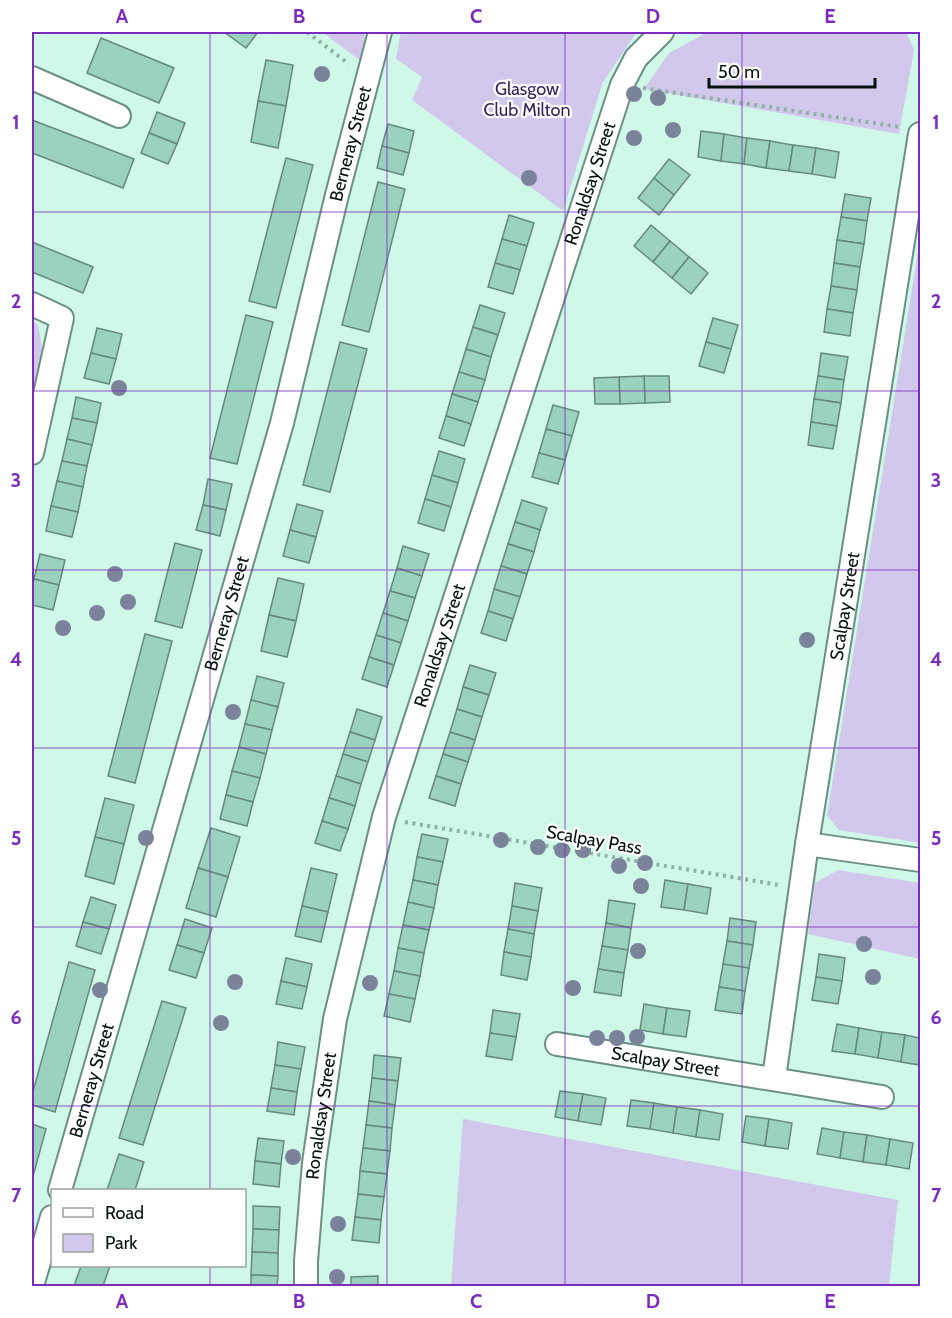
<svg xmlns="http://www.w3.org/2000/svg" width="952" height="1318" viewBox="0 0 952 1318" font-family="Cabin,sans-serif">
<rect width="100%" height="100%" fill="#cff8e9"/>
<g fill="#d2c8ec">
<path d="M 322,32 L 365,32 L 362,62 Z"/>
<path d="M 401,32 L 637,32 L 603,82 L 563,211 L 412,100 L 422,77 L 396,59 Z"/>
<path d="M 708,32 L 906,32 L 914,50 L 899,134 L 644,89 L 669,53 Z"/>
<path d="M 920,239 L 920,843 L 839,830 L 827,816 Z"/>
<path d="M 32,322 L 38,324 L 43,354 L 32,402 Z"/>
<path d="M 838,870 L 920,883 L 920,959 L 808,934 L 815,883 Z"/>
<path d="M 463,1119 L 898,1200 L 889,1286 L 451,1286 Z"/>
</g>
<g fill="#9ad2be" stroke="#658a7d" stroke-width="1.5">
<path d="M 224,32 L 258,32 L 246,48 Z"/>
<path d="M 101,38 L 174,68 L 159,103 L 87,73 Z"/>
<path d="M 266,60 L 293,65 L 286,106 L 258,101 Z"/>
<path d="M 258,101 L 286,106 L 278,148 L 251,142 Z"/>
<path d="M 157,112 L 185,123 L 177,144 L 149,133 Z"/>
<path d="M 32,120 L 134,159 L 123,188 L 32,153 Z"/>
<path d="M 388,124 L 414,131 L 409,153 L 382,146 Z"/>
<path d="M 701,131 L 724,134 L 721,161 L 698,157 Z"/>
<path d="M 149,133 L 177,144 L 168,164 L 141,153 Z"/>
<path d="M 724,134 L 747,138 L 744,164 L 721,161 Z"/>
<path d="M 747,138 L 770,141 L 766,168 L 744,164 Z"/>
<path d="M 770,141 L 793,145 L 789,171 L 766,168 Z"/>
<path d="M 793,145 L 816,148 L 812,174 L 789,171 Z"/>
<path d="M 382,146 L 409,153 L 403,175 L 377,168 Z"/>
<path d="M 816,148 L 839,152 L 835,178 L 812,174 Z"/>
<path d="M 286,158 L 313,165 L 276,308 L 249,301 Z"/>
<path d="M 669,159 L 690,175 L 674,195 L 654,178 Z"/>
<path d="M 654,178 L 674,195 L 659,215 L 638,198 Z"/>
<path d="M 378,182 L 405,189 L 369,332 L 342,325 Z"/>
<path d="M 845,194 L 871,198 L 867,221 L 841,217 Z"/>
<path d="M 509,215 L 534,223 L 527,246 L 502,239 Z"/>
<path d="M 841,217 L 867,221 L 864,244 L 837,240 Z"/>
<path d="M 651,225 L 670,241 L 653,262 L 634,246 Z"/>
<path d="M 502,239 L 527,246 L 520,270 L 495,263 Z"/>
<path d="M 837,240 L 864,244 L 860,267 L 834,263 Z"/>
<path d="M 670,241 L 689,257 L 672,278 L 653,262 Z"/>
<path d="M 32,242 L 93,267 L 83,293 L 32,272 Z"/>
<path d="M 689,257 L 708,273 L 691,294 L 672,278 Z"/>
<path d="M 495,263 L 520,270 L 513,294 L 488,287 Z"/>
<path d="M 834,263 L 860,267 L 857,290 L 831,286 Z"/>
<path d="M 831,286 L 857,290 L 853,313 L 827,309 Z"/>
<path d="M 480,305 L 505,313 L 498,335 L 473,327 Z"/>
<path d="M 827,309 L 853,313 L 850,336 L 824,332 Z"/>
<path d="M 246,315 L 273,322 L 237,464 L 210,458 Z"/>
<path d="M 713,318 L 738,325 L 731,349 L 706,342 Z"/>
<path d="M 473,327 L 498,335 L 491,357 L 466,349 Z"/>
<path d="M 97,328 L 122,334 L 116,359 L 91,353 Z"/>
<path d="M 340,342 L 367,349 L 330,492 L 303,485 Z"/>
<path d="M 706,342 L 731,349 L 724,373 L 699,366 Z"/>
<path d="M 466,349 L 491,357 L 485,380 L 459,372 Z"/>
<path d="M 91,353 L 116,359 L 109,384 L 84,378 Z"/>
<path d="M 821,353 L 848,357 L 844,380 L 818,376 Z"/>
<path d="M 459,372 L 485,380 L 478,402 L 452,394 Z"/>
<path d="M 644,376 L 669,376 L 670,402 L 645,403 Z"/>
<path d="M 644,376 L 645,403 L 620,404 L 619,377 Z"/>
<path d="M 818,376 L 844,380 L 841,403 L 814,399 Z"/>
<path d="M 619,377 L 620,404 L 595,404 L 594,378 Z"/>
<path d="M 452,394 L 478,402 L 471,424 L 446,416 Z"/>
<path d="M 76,397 L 101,403 L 97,423 L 72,418 Z"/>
<path d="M 814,399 L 841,403 L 837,426 L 811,422 Z"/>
<path d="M 553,405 L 579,412 L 572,436 L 546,429 Z"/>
<path d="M 446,416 L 471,424 L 464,446 L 439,438 Z"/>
<path d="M 72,418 L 97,423 L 92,445 L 67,439 Z"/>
<path d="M 811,422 L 837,426 L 833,449 L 808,445 Z"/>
<path d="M 546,429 L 572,436 L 565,460 L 539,453 Z"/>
<path d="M 67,439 L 92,445 L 87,466 L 62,461 Z"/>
<path d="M 439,451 L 465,459 L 458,483 L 432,475 Z"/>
<path d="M 539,453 L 565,460 L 558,484 L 532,477 Z"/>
<path d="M 62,461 L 87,466 L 83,487 L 57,481 Z"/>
<path d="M 432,475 L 458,483 L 451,507 L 425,499 Z"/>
<path d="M 208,479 L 232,484 L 226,510 L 203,505 Z"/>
<path d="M 57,481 L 83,487 L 78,512 L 51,506 Z"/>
<path d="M 425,499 L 451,507 L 444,531 L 418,523 Z"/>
<path d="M 522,500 L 547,508 L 540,530 L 515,522 Z"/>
<path d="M 297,504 L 323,511 L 316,537 L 290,530 Z"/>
<path d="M 203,505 L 226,510 L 220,536 L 196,530 Z"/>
<path d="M 51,506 L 78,512 L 72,537 L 46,531 Z"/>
<path d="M 515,522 L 540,530 L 534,552 L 508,544 Z"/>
<path d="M 290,530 L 316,537 L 309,563 L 283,556 Z"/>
<path d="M 175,543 L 202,550 L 182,628 L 155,621 Z"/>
<path d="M 508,544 L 534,552 L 527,574 L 501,566 Z"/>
<path d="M 403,546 L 429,554 L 422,576 L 397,568 Z"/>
<path d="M 40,554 L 65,560 L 59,585 L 34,579 Z"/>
<path d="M 501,566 L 527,574 L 520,597 L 494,589 Z"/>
<path d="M 397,568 L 422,576 L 415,598 L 390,591 Z"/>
<path d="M 278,578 L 304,584 L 296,621 L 269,615 Z"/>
<path d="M 34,579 L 59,585 L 53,610 L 32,605 L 32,588 Z"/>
<path d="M 494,589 L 520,597 L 513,619 L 488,611 Z"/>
<path d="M 390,591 L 415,598 L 408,621 L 383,613 Z"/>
<path d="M 488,611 L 513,619 L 506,641 L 481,633 Z"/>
<path d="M 383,613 L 408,621 L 401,643 L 376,635 Z"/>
<path d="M 269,615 L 296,621 L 287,657 L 261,651 Z"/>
<path d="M 145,634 L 172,641 L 135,783 L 108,776 Z"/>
<path d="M 376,635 L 401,643 L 394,665 L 369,657 Z"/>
<path d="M 369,657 L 394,665 L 387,687 L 362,679 Z"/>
<path d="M 470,665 L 496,673 L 489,695 L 463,687 Z"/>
<path d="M 257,676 L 284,683 L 278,707 L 251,700 Z"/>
<path d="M 463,687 L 489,695 L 482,717 L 457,709 Z"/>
<path d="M 251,700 L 278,707 L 272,730 L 245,724 Z"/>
<path d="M 357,709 L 382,717 L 375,740 L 350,732 Z"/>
<path d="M 457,709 L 482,717 L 475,740 L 450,732 Z"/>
<path d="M 245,724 L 272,730 L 266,754 L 239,747 Z"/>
<path d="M 350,732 L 375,740 L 368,762 L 343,754 Z"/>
<path d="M 450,732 L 475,740 L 468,762 L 443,754 Z"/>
<path d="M 239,747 L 266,754 L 260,778 L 232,771 Z"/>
<path d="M 343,754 L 368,762 L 361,784 L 336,776 Z"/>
<path d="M 443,754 L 468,762 L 461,784 L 436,776 Z"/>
<path d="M 232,771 L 260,778 L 253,802 L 226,795 Z"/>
<path d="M 336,776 L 361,784 L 355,806 L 329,798 Z"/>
<path d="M 436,776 L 461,784 L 455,806 L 429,798 Z"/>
<path d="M 226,795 L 253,802 L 247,826 L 220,819 Z"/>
<path d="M 105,798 L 134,805 L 124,844 L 95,837 Z"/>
<path d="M 329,798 L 355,806 L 348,829 L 322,821 Z"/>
<path d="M 322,821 L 348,829 L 340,851 L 315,843 Z"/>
<path d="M 211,828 L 240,837 L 228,877 L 198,868 Z"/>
<path d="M 422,834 L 448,839 L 443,862 L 417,857 Z"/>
<path d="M 95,837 L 124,844 L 114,884 L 85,876 Z"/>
<path d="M 417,857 L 443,862 L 438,885 L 413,880 Z"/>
<path d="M 198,868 L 228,877 L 216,917 L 186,908 Z"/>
<path d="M 311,868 L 337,874 L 328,912 L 302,906 Z"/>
<path d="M 413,880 L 438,885 L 434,908 L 408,902 Z"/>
<path d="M 665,880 L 688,884 L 684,910 L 661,907 Z"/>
<path d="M 515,883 L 542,888 L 538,911 L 512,906 Z"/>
<path d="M 688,884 L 711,888 L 707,914 L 684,910 Z"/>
<path d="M 91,897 L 116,905 L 109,929 L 83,922 Z"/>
<path d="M 609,900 L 635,904 L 631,928 L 606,923 Z"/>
<path d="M 408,902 L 434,908 L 429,930 L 403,925 Z"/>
<path d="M 302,906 L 328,912 L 321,942 L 295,936 Z"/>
<path d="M 512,906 L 538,911 L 534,934 L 508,929 Z"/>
<path d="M 730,918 L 756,922 L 753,945 L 727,941 Z"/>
<path d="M 185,919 L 212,928 L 204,953 L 177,945 Z"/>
<path d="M 83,922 L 109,929 L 101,954 L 76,946 Z"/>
<path d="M 606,923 L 631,928 L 628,950 L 602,946 Z"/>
<path d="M 403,925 L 429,930 L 424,953 L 398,948 Z"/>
<path d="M 508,929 L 534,934 L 531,957 L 504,952 Z"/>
<path d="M 727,941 L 753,945 L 749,968 L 723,964 Z"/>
<path d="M 177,945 L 204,953 L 196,978 L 169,970 Z"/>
<path d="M 602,946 L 628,950 L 624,973 L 598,969 Z"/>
<path d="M 398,948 L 424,953 L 420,976 L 394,971 Z"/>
<path d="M 504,952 L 531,957 L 527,980 L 501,975 Z"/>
<path d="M 819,954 L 845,958 L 842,981 L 816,977 Z"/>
<path d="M 286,958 L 312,964 L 307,987 L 281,981 Z"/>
<path d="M 69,962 L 95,970 L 55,1112 L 32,1105 L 32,1095 Z"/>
<path d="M 723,964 L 749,968 L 745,991 L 719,987 Z"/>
<path d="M 598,969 L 624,973 L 621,996 L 594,992 Z"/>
<path d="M 394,971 L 420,976 L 415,999 L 389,994 Z"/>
<path d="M 816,977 L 842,981 L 838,1004 L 812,1000 Z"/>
<path d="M 281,981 L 307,987 L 302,1009 L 276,1004 Z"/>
<path d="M 719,987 L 745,991 L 742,1014 L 715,1010 Z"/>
<path d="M 389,994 L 415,999 L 410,1022 L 384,1016 Z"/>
<path d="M 162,1001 L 186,1008 L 143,1145 L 119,1138 Z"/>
<path d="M 644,1004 L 667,1008 L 663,1034 L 640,1030 Z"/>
<path d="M 667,1008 L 690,1011 L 686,1037 L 663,1034 Z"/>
<path d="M 493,1010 L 520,1014 L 516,1037 L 490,1033 Z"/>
<path d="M 837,1024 L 859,1028 L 855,1054 L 832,1051 Z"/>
<path d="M 859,1028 L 882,1032 L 878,1058 L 855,1054 Z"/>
<path d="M 882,1032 L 905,1035 L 901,1062 L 878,1058 Z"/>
<path d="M 490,1033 L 516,1037 L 512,1060 L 486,1056 Z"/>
<path d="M 905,1035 L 920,1038 L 920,1065 L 901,1062 Z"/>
<path d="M 278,1042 L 305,1047 L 301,1069 L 275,1065 Z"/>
<path d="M 374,1055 L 401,1058 L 398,1081 L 372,1078 Z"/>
<path d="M 275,1065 L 301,1069 L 297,1092 L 271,1088 Z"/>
<path d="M 372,1078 L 398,1081 L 395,1105 L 369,1101 Z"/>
<path d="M 271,1088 L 297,1092 L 294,1115 L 267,1111 Z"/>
<path d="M 560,1091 L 583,1094 L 578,1121 L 555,1117 Z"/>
<path d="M 583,1094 L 606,1098 L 601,1125 L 578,1121 Z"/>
<path d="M 631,1100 L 654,1103 L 650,1129 L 627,1126 Z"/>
<path d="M 369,1101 L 395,1105 L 392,1128 L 366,1125 Z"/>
<path d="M 654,1103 L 677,1107 L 673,1133 L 650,1129 Z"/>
<path d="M 677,1107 L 700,1110 L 696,1137 L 673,1133 Z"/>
<path d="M 700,1110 L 723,1114 L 719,1140 L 696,1137 Z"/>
<path d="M 746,1116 L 769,1119 L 765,1146 L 742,1142 Z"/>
<path d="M 769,1119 L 792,1123 L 788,1149 L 765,1146 Z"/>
<path d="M 32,1124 L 46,1129 L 32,1180 Z"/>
<path d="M 366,1125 L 392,1128 L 390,1151 L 363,1148 Z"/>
<path d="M 822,1128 L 844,1132 L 840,1158 L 817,1154 Z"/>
<path d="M 844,1132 L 867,1135 L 863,1162 L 840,1158 Z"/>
<path d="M 867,1135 L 890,1139 L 886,1165 L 863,1162 Z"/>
<path d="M 258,1138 L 284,1141 L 281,1164 L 255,1161 Z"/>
<path d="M 890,1139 L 913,1143 L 909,1169 L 886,1165 Z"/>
<path d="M 363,1148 L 390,1151 L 387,1174 L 360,1171 Z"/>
<path d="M 119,1154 L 144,1162 L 135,1190 L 107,1190 Z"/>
<path d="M 255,1161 L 281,1164 L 279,1187 L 253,1184 Z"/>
<path d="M 360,1171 L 387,1174 L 384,1197 L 358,1194 Z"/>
<path d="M 358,1194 L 384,1197 L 381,1220 L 355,1217 Z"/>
<path d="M 253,1206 L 280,1207 L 279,1230 L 253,1229 Z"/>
<path d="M 355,1217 L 381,1220 L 379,1243 L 352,1240 Z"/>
<path d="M 253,1229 L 279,1230 L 278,1253 L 252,1252 Z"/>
<path d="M 252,1252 L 278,1253 L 278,1276 L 251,1275 Z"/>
<path d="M 81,1266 L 110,1266 L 103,1286 L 74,1286 Z"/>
<path d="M 251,1275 L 278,1276 L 277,1286 L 251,1286 Z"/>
<path d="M 378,1276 L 378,1286 L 351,1286 L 351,1277 Z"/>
</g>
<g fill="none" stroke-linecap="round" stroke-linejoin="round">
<g stroke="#6b9083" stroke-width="26">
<g id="minor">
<path d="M 32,78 L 119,116"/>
<path d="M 32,304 L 62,318 L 32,453"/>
<path d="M 807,844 L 920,860"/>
<path id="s1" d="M 557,1044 L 882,1097"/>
<path id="s2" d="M 774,1078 L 807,844 L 920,134"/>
<path id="s3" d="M 60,1190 L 282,423 L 337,195 L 380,32"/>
<path d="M 32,1286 L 52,1217"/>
<path id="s4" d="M 306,1286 L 306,1261 L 314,1163 L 335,1019 L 384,817 L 622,85 L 636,58 L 662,32"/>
</g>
</g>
<g stroke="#90b1a5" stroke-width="4" stroke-dasharray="3 4.5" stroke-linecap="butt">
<path d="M 307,32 L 349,64"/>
<path d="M 643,88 L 900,127"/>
<path d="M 405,822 L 779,885"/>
</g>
<use href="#minor" stroke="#fff" stroke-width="22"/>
</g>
<g fill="#7b839a">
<circle cx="322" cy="74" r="8"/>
<circle cx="634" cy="94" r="8"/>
<circle cx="658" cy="98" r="8"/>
<circle cx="673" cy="130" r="8"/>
<circle cx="634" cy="138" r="8"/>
<circle cx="529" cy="178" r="8"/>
<circle cx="119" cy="388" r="8"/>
<circle cx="115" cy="574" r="8"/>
<circle cx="128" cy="602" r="8"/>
<circle cx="97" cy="613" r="8"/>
<circle cx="63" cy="628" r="8"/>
<circle cx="807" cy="640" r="8"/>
<circle cx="233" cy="712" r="8"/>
<circle cx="146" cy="838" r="8"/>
<circle cx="501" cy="840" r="8"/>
<circle cx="538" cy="847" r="8"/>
<circle cx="562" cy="850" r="8"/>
<circle cx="583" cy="850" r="8"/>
<circle cx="645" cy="863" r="8"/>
<circle cx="619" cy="866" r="8"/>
<circle cx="641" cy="886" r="8"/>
<circle cx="864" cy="944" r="8"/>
<circle cx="638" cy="951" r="8"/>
<circle cx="873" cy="977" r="8"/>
<circle cx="235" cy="982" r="8"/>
<circle cx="370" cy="983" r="8"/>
<circle cx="573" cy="988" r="8"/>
<circle cx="100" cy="990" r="8"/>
<circle cx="221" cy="1023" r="8"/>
<circle cx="637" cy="1037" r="8"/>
<circle cx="597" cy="1038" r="8"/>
<circle cx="617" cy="1038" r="8"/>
<circle cx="293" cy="1157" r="8"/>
<circle cx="338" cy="1224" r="8"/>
<circle cx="337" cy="1277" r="8"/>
</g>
<path fill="none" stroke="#7b2cbf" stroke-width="1.5" stroke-opacity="0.55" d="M 210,32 L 210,1190M 387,32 L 387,1286M 565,32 L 565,1286M 742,32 L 742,1286M 32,212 L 920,212M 32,391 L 920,391M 32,570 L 920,570M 32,748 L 920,748M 32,927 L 920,927M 32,1106 L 920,1106M 210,1266 L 210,1286"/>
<g text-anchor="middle" stroke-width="4.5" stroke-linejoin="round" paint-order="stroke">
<g font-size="18" fill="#372359" stroke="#fff">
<text x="527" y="95">Glasgow<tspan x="527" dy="21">Club Milton</tspan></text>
</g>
<g font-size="18" fill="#05130f" stroke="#fff">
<text dy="6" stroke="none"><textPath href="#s3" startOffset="1086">Berneray Street</textPath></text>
<text dy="6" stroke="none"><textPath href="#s4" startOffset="1143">Ronaldsay Street</textPath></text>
<text dy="6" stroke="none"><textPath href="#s2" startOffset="477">Scalpay Street</textPath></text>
<text dy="6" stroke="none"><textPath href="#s3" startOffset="600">Berneray Street</textPath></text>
<text dy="6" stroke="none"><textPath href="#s4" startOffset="657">Ronaldsay Street</textPath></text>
<text transform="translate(594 840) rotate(10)" y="6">Scalpay Pass</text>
<text dy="6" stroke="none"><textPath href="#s1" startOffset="110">Scalpay Street</textPath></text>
<text dy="6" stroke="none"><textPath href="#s3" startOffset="114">Berneray Street</textPath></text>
<text dy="6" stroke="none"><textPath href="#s4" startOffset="171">Ronaldsay Street</textPath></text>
</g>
</g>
<rect width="952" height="1318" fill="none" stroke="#ffffff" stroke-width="66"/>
<rect x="51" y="1189" width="195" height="78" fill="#ffffff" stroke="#9ba19f" stroke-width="1.5"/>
<rect x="63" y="1208" width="30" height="9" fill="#ffffff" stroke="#9ba19f" stroke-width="1.5"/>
<text x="105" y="1219" font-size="18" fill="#05130f">Road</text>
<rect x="63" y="1234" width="30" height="18" fill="#d2c8ec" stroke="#9ba19f" stroke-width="1.5"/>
<text x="105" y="1249" font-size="18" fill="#05130f">Park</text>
<path d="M709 78v9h166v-9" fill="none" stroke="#05130f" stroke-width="3"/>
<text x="718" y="78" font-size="18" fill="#05130f" stroke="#ffffff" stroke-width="4.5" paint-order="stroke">50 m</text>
<rect x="33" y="33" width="886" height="1252" fill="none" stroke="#7b2cbf" stroke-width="2"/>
<g font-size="20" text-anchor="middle" font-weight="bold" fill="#7b2cbf">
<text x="122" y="23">A</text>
<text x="299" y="23">B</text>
<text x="476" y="23">C</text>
<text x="653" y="23">D</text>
<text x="830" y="23">E</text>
<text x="16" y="129">1</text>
<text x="936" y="129">1</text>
<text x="16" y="308">2</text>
<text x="936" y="308">2</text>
<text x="16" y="487">3</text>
<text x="936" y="487">3</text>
<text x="16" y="666">4</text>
<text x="936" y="666">4</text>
<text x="16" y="845">5</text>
<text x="936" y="845">5</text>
<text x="16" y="1024">6</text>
<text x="936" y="1024">6</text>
<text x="16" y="1202">7</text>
<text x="936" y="1202">7</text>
<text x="122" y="1308">A</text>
<text x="299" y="1308">B</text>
<text x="476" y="1308">C</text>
<text x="653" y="1308">D</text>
<text x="830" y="1308">E</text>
</g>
</svg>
